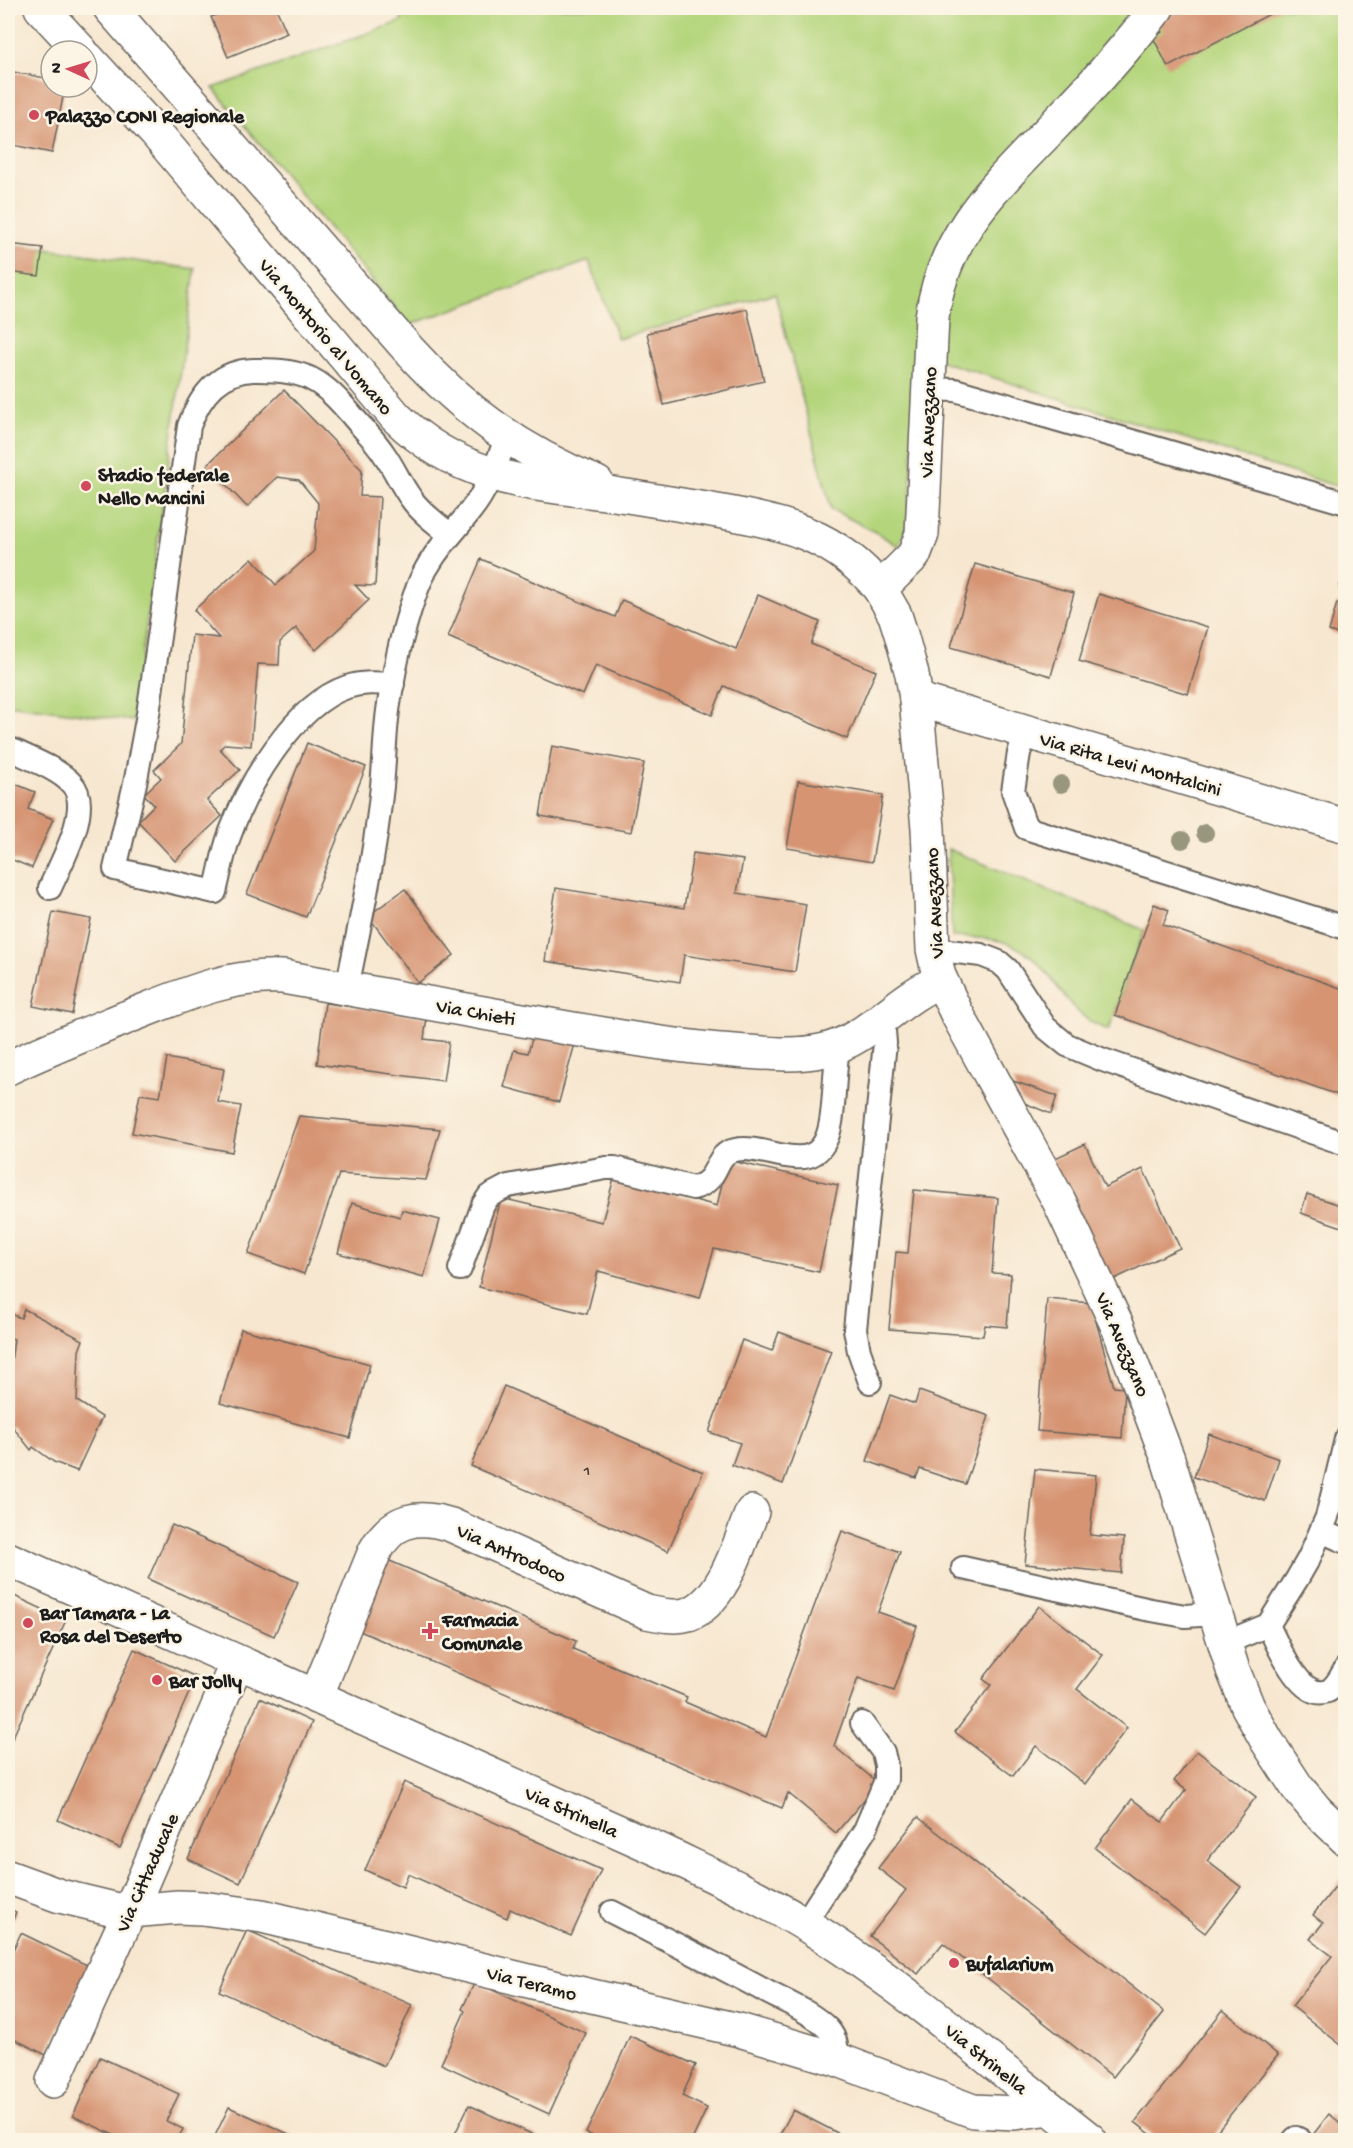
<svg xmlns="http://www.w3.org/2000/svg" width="1353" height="2148" viewBox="0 0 1353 2148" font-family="'Gochi Hand',sans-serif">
<rect width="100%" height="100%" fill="#fcf5e5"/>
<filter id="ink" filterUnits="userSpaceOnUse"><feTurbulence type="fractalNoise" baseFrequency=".0167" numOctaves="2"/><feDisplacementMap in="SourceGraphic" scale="12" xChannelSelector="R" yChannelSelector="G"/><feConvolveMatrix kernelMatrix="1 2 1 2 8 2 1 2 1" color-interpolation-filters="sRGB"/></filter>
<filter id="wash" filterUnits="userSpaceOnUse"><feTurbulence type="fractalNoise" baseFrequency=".008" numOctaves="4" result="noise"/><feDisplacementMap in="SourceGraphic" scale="24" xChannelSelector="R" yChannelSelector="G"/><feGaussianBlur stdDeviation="1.35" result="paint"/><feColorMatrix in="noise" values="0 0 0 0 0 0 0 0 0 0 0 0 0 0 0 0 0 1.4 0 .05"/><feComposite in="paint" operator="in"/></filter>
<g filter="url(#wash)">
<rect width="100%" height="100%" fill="#f7e7d0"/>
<g fill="#b4d57c" stroke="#68784c" stroke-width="1.5">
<path d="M 398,8 L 1345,8 L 1345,489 L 919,354 L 909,512 L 905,532 L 898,546 L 877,533 L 831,509 L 775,293 L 618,339 L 589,261 L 409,325 L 213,88 L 402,21 Z"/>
<path d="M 8,244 L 195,269 L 133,721 L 8,704 Z"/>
<path d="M 948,849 L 1144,930 L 1109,1030 C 1062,1015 1057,970 1020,949 C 1000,937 975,938 952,937 Z"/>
</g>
<g id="blocks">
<g fill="#d69473">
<path d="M 234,8 L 276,8 L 287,33 L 228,57 L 211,17 Z"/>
<path d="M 1180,8 L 1281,8 L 1168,67 L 1153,37 L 1163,32 L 1157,20 Z"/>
<path d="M 8,71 L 51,79 L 51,87 L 65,87 L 52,153 L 8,144 Z"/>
<path d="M 8,244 L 43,248 L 39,276 L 8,272 Z"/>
<path d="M 747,309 L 764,381 L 664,405 L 647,333 Z"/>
<path d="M 284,390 L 362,470 L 360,496 L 380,497 L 375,586 L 355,585 L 369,600 L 316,650 L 296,628 L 280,642 L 279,665 L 258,664 L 251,746 L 225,744 L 220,749 L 240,770 L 207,800 L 222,816 L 175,861 L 138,821 L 154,805 L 144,794 L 161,778 L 154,770 L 181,744 L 192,635 L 219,638 L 194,610 L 252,558 L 276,585 L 314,551 L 318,503 L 299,480 L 277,477 L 247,507 L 207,465 Z"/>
<path d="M 481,559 L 615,617 L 622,600 L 736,649 L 758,595 L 820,622 L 811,644 L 876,671 L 847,739 L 724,686 L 712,715 L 596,665 L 583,695 L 448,637 Z"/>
<path d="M 975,564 L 1074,593 L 1051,676 L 951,647 Z"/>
<path d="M 1345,570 L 1346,570 L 1346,590 L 1339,588 Z"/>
<path d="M 1099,594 L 1208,627 L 1188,694 L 1079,661 Z"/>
<path d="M 1346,601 L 1346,637 L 1329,631 L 1337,603 L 1343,606 Z"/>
<path d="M 307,743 L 366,767 L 306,917 L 247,894 Z"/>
<path d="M 552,746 L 644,763 L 631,832 L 540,816 Z"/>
<path d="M 8,781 L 35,792 L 28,809 L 53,819 L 32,868 L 8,858 Z"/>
<path d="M 798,781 L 883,795 L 872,862 L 787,848 Z"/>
<path d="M 693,853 L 743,860 L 737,893 L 806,904 L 795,972 L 684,955 L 680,982 L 545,961 L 556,888 L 684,908 Z"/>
<path d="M 405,889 L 454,955 L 418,983 L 368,916 Z"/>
<path d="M 1154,904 L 1169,910 L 1163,925 L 1346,990 L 1346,1098 L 1115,1015 Z"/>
<path d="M 53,912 L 91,919 L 72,1014 L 33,1006 Z"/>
<path d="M 325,1003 L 427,1017 L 424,1039 L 449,1042 L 443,1081 L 317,1064 Z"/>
<path d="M 535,1028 L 576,1040 L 559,1102 L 504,1087 L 514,1050 L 528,1053 Z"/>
<path d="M 167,1058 L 224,1069 L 218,1102 L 241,1106 L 232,1152 L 132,1133 L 140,1094 L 160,1097 Z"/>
<path d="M 1013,1081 L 1057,1096 L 1051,1114 L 1022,1102 L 1016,1092 Z"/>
<path d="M 299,1116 L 440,1129 L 426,1180 L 339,1174 L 304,1274 L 248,1254 Z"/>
<path d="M 1085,1144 L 1105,1187 L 1143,1169 L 1180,1248 L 1108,1282 L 1051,1160 Z"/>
<path d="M 727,1160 L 838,1185 L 819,1272 L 714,1249 L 700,1298 L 598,1271 L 587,1314 L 479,1287 L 501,1198 L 602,1222 L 614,1178 L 717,1206 Z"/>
<path d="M 914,1190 L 998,1198 L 992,1273 L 1011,1274 L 1007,1327 L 985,1325 L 983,1336 L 889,1329 L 896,1252 L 908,1253 Z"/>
<path d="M 1307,1194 L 1346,1207 L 1346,1218 L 1342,1227 L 1301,1213 Z"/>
<path d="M 352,1203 L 400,1217 L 402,1210 L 440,1220 L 424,1277 L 338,1253 Z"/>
<path d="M 1047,1299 L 1091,1303 L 1114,1387 L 1125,1388 L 1122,1438 L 1037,1431 Z"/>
<path d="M 24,1309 L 83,1340 L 79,1351 L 77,1401 L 102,1417 L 77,1471 L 54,1462 L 33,1447 L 31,1450 L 12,1426 L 8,1429 L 8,1364 L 11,1363 L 14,1339 L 8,1337 L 8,1313 L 21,1318 Z"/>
<path d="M 241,1329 L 370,1364 L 350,1438 L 220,1403 Z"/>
<path d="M 779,1332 L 831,1351 L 783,1484 L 732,1465 L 740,1443 L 709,1432 L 742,1340 L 772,1351 Z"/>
<path d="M 504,1386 L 703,1472 L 668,1551 L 471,1466 Z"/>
<path d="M 919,1391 L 989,1416 L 965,1484 L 920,1469 L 916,1478 L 867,1461 L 890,1395 L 915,1404 Z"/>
<path d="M 1209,1434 L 1279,1459 L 1265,1501 L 1194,1477 Z"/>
<path d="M 1035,1469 L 1096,1475 L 1090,1535 L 1124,1538 L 1121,1573 L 1025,1564 Z"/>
<path d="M 172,1525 L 298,1582 L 274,1636 L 148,1579 Z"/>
<path d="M 842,1531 L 900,1552 L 878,1612 L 917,1626 L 894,1691 L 858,1678 L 834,1746 L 878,1783 L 836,1833 L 788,1793 L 782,1808 L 546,1711 L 353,1628 L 383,1558 L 576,1641 L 573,1649 L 687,1697 L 685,1702 L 766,1737 Z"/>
<path d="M 8,1593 L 66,1620 L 8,1748 Z"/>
<path d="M 1039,1606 L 1103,1655 L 1077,1689 L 1127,1728 L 1085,1784 L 1036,1746 L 1013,1776 L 955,1732 L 991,1685 L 983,1679 Z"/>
<path d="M 134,1649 L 196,1677 L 120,1848 L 58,1820 Z"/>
<path d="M 260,1698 L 312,1722 L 240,1883 L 188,1859 Z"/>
<path d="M 1197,1751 L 1256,1797 L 1207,1861 L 1241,1887 L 1205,1933 L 1095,1848 L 1132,1799 L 1162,1822 L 1186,1790 L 1174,1781 Z"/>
<path d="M 404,1782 L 601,1870 L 571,1936 L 510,1909 L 507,1918 L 408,1874 L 403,1887 L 365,1870 Z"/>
<path d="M 918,1817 L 1164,2012 L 1113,2077 L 943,1943 L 918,1974 L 870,1936 L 906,1890 L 878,1868 Z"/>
<path d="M 1341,1879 L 1346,1882 L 1346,2049 L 1292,2006 L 1332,1956 L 1310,1939 L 1323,1923 L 1313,1915 Z"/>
<path d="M 8,1908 L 16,1912 L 8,1931 Z"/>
<path d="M 247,1930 L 412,2005 L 384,2066 L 219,1991 Z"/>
<path d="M 21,1933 L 89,1966 L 46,2055 L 8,2036 L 8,1950 L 12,1952 Z"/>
<path d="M 475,1982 L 586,2033 L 549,2114 L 441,2064 L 465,2011 L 462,2009 Z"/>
<path d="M 1223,2010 L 1278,2055 L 1210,2140 L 1158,2140 L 1135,2122 Z"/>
<path d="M 630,2036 L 696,2065 L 682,2096 L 707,2108 L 692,2140 L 602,2140 L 586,2133 Z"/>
<path d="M 100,2057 L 179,2094 L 166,2121 L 183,2129 L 177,2140 L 124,2140 L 73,2116 Z"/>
<path d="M 469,2105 L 538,2137 L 537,2140 L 452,2140 Z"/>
<path d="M 229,2107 L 302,2140 L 213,2140 Z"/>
<path d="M 793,2110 L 851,2140 L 777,2140 Z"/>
<path d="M 1329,2114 L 1346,2127 L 1346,2140 L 1309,2140 Z"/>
</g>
</g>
</g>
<g filter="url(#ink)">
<use href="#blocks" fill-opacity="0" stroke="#69635b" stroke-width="1.5"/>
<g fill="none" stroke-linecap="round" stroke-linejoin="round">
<g stroke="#69635b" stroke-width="26">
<g id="service">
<path d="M 928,389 L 955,390 L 1346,503"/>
<path d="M 393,684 C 377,683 362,682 347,687 C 294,705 248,784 230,834 C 223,852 220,873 215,892 L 115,869 L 136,779 L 148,714 L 189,426 C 200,396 219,371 253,370 C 307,369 321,379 355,419 C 364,430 376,441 384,454 C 394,468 400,483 410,497 C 420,512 436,523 449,534"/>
<path d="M 1026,732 L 1019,753 L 1013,791 L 1026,828 L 1346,928"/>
<path d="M 8,748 C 26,757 59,769 72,784 C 93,807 61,863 50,888"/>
<path d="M 933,949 L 981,955 L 999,962 L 1008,970 L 1045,1027 L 1067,1045 L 1103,1060 L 1346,1144"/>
<path d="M 347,988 C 360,924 374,860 381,795 C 385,765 384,734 389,704 C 395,664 404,622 419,584 C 432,552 451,537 471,510 C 488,489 497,462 507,437"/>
<path d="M 460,1269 L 483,1205 L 489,1196 L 508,1186 L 606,1168 L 615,1168 L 693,1188 C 722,1181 712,1154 735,1150 C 754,1146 775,1156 794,1157 C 832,1161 832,1118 834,1092 C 835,1077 836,1061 838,1046"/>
<path d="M 870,1382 L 859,1351 L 855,1329 L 885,1043 L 883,1019"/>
<path d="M 1321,1531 L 1346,1542"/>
<path d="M 963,1568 L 1146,1609 L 1185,1616 L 1216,1614"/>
<path d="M 1268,1625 C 1277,1643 1300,1702 1328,1691 C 1336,1687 1341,1676 1346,1668"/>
<path d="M 1225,1643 L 1268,1625 L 1297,1579 L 1309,1558 L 1327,1517 L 1346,1439"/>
<path d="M 612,1912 C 665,1939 718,1965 769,1993 C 788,2003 813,2013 828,2029 C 836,2038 838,2047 836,2059"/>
<path d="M 804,1924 L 865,1830 L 886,1780 L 886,1765 L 883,1752 L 862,1723"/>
<path d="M 1294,2140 L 1296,2138 L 1300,2140"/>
</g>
</g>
<g stroke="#69635b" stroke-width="36">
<g id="minor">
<path d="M 41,8 L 81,51"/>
<path d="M 110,8 L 408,349 C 463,410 520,452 597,483"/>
<path d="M 1157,8 C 1128,46 1095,83 1061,118 C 1003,180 944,228 932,317 L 922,534 L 914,555 L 880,589 L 895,615 L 901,634 L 912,674 L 916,699 L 928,828 L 933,949 L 939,976 L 956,1012 L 1059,1201 L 1118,1327 L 1168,1459 L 1233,1670 L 1248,1707 L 1267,1741 L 1297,1787 L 1316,1810 L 1346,1839"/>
<path d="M 87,58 L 155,132 L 396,417 C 460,480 530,484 614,494 C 648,499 682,505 717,511 C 782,522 837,535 880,589"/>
<path d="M 916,699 L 1346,826"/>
<path d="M 8,1068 C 46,1050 86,1034 125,1018 C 177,998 226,974 283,977 C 379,994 476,1012 573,1029 C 627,1038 680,1047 735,1051 C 764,1053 796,1057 825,1050 C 870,1039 898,997 941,981"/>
<path d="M 316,1697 L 375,1551 C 393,1519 417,1514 451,1525 L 647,1612 C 661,1615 675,1618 689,1614 C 724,1601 739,1543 752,1512"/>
<path d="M 8,1877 L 60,1896 L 114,1909 L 130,1911 L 178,1907 L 202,1908 L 262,1916 L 566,1990 L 739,2030 L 836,2059 L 973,2111 L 1015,2113 L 1050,2108"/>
<path d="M 53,2081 L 130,1911 L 237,1662"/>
</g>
</g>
<g stroke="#69635b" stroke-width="36">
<path id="secondary" d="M 8,1559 L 662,1851 C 715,1877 769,1901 819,1933 C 915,1995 1001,2070 1090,2140"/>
</g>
<use href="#service" stroke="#fff" stroke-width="22"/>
<use href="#minor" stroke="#fff" stroke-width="33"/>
<use href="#secondary" stroke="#fff" stroke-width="33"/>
</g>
<g fill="#98967d">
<circle cx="1061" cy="784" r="9"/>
<circle cx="1205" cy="833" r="9"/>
<circle cx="1182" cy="840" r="9"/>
</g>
</g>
<g fill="#d1495b" stroke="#fcf5e5" stroke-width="2">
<circle cx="34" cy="115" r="6"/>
<circle cx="86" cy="486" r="6"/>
<circle cx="28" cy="1623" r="6"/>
<path d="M427 1622h6v6h6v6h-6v6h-6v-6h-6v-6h6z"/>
<circle cx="157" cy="1680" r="6"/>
<circle cx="954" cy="1963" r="6"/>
</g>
<g text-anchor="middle" stroke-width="5" stroke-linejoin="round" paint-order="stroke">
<g font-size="16" fill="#4a3a32">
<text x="587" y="1475">1</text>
</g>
<g font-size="20" font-weight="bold" fill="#1c1c1c" stroke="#fcf5e5" text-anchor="start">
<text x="46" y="122">Palazzo CONI Regionale</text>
<text x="98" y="481">Stadio federale<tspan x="98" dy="23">Nello Mancini</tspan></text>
<text x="40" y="1619">Bar Tamara - La<tspan x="40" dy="23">Rosa del Deserto</tspan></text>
<text x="442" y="1626">Farmacia<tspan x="442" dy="23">Comunale</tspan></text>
<text x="169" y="1687">Bar Jolly</text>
<text x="966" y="1970">Bufalarium</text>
</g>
<g font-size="20" fill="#1c1c1c" stroke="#fcf5e5">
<text transform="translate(327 336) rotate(50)" y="7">Via Montorio al Vomano</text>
<text transform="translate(927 422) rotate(-88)" y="7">Via Avezzano</text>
<text transform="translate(1131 763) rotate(16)" y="7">Via Rita Levi Montalcini</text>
<text transform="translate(933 903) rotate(-93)" y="7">Via Avezzano</text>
<text transform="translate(476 1011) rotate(10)" y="7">Via Chieti</text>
<text transform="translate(1124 1344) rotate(67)" y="7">Via Avezzano</text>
<text transform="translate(512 1552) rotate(24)" y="7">Via Antrodoco</text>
<text transform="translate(572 1811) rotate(24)" y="7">Via Strinella</text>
<text transform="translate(146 1872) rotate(-66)" y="7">Via Cittaducale</text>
<text transform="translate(532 1982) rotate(14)" y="7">Via Teramo</text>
<text transform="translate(987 2058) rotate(39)" y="7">Via Strinella</text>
</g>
</g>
<rect width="1353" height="2148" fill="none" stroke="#fcf5e5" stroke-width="30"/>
<g transform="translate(69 69) rotate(274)"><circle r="28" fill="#fcf5e5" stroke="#a29e95" stroke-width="1.5"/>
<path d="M0-4.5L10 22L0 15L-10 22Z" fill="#d1495b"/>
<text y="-9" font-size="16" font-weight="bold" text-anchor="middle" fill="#1c1c1c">N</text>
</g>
</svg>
